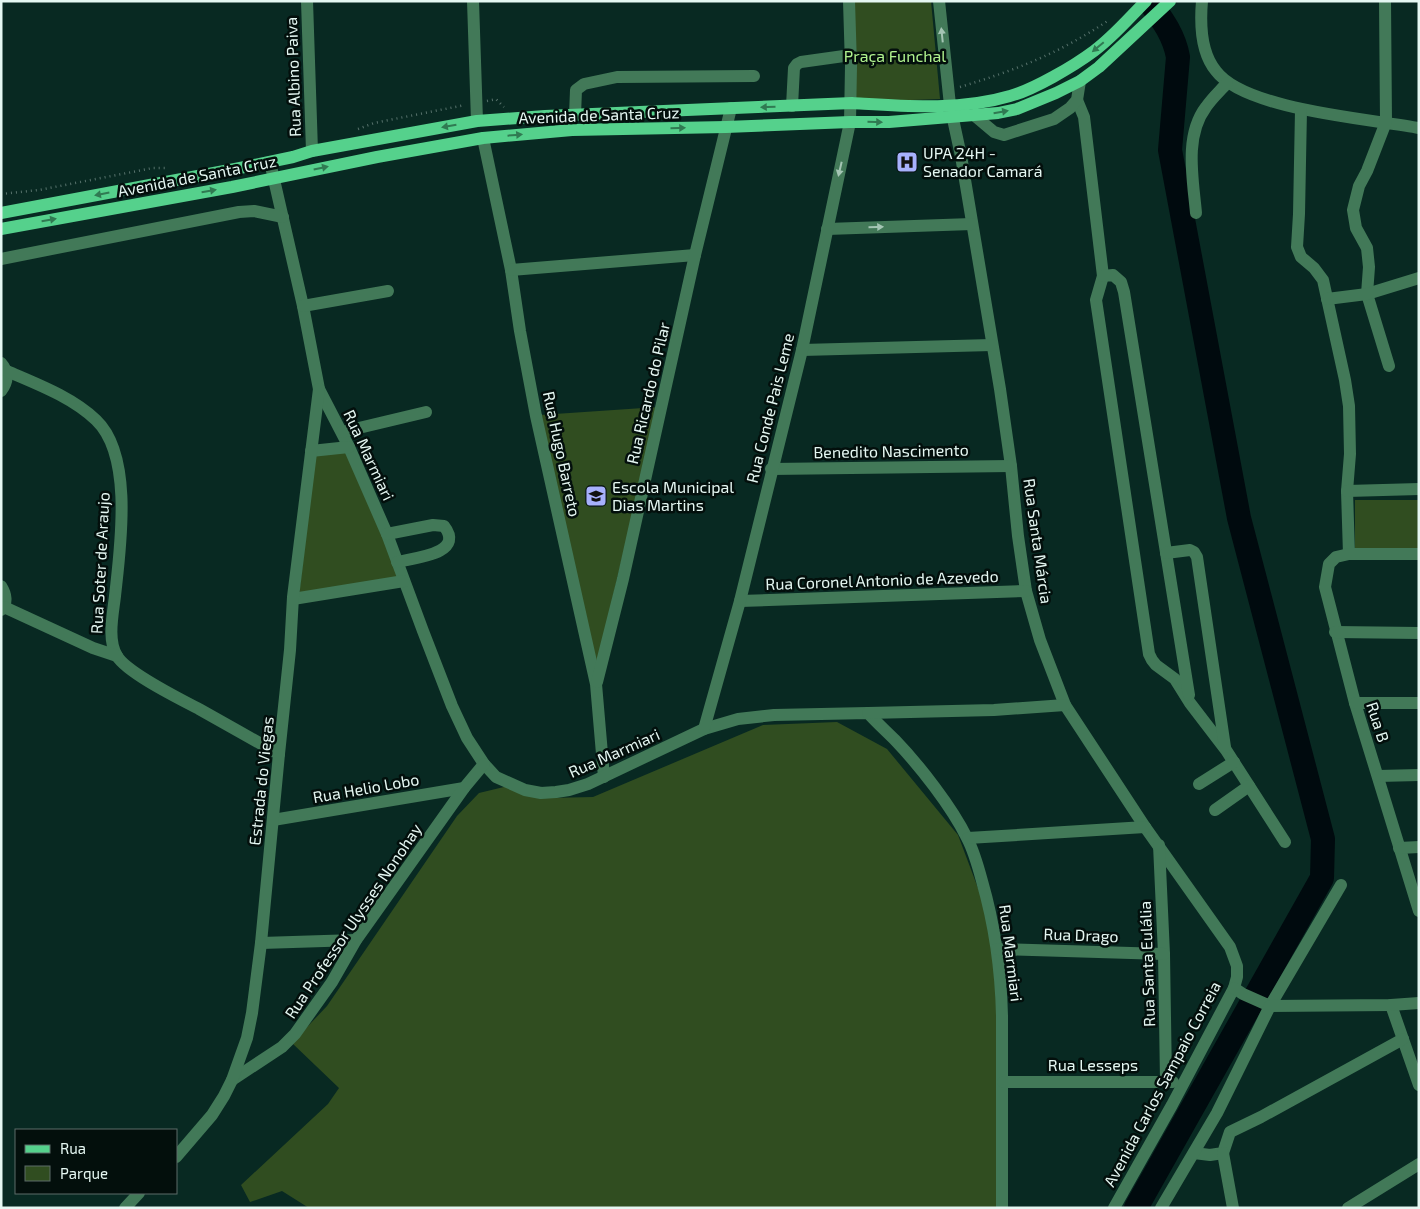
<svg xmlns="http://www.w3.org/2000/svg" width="1420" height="1209" viewBox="0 0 1420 1209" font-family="'Exo 2',sans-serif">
<rect width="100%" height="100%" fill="#082922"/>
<g fill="#304d20">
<path d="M 853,1 L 931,1 L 940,99 L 853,102 Z"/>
<path d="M 658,407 L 595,672 L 540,415 Z"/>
<path d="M 346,450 L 401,576 L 299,595 L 315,454 Z"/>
<path d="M 1355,500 L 1419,500 L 1419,549 L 1355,548 Z"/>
<path d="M 837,722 L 887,749 L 958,835 L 987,912 L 999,998 L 996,1208 L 309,1208 L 282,1191 L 250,1202 L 241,1185 L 328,1104 L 339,1088 L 292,1043 L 327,1006 L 457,816 L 479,793 L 508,786 L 548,798 L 593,797 L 763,725 Z"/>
</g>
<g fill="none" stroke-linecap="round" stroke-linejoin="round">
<path stroke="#000a0e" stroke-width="24" d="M 1136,1208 L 1322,878 L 1323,839 L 1239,518 L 1170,150 L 1178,57 C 1174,35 1162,19 1149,1"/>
<g stroke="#57726c" stroke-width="2.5" stroke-dasharray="1 4" stroke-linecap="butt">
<path d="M 960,87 C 1016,70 1060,53 1109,20"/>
<path d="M 487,101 L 496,99 L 504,107"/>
<path d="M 358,129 L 374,123 L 465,105"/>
<path d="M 1,194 L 39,190 L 153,168 L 167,168"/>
</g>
<g stroke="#427958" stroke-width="12">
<path d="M 307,1 L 312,151"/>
<path d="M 473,1 L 477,121"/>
<path d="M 939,1 L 950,105 L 961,156 L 1000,389 L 1011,466 L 1018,536 L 1026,591 L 1040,640 L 1065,705 L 1145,827 L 1230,947 L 1237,966 L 1237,977 L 1234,988 L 1172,1105 L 1114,1208"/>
<path d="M 1202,1 C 1200,24 1201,53 1216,71 C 1245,110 1371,119 1419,128"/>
<path d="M 1385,1 L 1386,122 L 1367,171 L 1359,186 L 1353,210 L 1356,228 L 1367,248 L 1369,267 L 1367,294 L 1389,366"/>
<path d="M 1077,100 L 1084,117 L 1103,276 L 1096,300 L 1149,654 L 1152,660 L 1156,665 L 1175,679 L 1190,703 L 1226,750 L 1285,842"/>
<path d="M 792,106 L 794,68 L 797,64 L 801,62 L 851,55"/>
<path d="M 1301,110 L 1299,214 L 1297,247 L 1301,257 L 1314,268 L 1323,280 L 1345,380 L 1349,406 L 1350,454 L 1347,491 L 1349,554"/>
<path d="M 575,115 L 576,90 L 584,84 L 617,77 L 754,76"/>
<path d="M 975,116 L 994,132 L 1004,135 L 1054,119 L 1070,108 L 1077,100 L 1080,81"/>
<path d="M 483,138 L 511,270 L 520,331 L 536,416 L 596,684 L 604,777"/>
<path d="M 270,162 L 303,306 L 319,389 L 349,447 L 387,534 L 423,631 L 452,706 L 467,738 L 484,764 L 496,777 L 525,790 L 541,793 L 556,792 L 569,790 L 588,784 L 704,729 L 738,719 L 774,715 L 868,713 C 877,723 886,731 895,740 C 919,765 952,807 967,838 C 974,851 978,866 982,881 C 995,926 1001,970 1002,1016 L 1002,1208"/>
<path d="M 1196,213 C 1193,179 1184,136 1206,107 C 1212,98 1220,91 1227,83"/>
<path d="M 827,229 L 972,224"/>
<path d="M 1,259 L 239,212 L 254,211 L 283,217"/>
<path d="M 511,270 L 695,255"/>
<path d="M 1103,276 L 1113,275 L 1121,282 L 1124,292 L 1189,695"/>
<path d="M 1327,299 L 1367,294 L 1419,278"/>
<path d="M 303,306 L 388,291"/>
<path d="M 802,350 L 992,345"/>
<path d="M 1,363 C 9,372 8,382 1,391"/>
<path d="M 7,371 C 37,384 72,397 96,420 C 134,456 120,549 115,596 C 113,614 107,640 117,656 C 127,673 180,699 199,709 C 226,724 252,739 279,754"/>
<path d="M 342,432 L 426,412"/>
<path d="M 311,451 L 349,447"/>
<path d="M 771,469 L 1011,466"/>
<path d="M 1347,491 L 1419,489"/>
<path d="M 387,534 L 433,525 L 444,526 C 466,554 413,558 397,562"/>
<path d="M 1166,553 L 1190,550 L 1194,552 L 1197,557 L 1225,747"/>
<path d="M 1419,554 L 1349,554 L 1336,557 L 1329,564 L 1325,587 L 1355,703 L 1419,911"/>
<path d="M 1,586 C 6,594 8,603 1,610"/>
<path d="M 293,599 L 404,581"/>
<path d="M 740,601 L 1026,591"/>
<path d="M 4,607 L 93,648 L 117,656"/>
<path d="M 1335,632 L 1419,633"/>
<path d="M 597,682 L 623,579 L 695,255 L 731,108"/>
<path d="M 1355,703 L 1419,703"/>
<path d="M 868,713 L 994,710 L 1065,705"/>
<path d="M 704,729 L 740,601 L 802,350 L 850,122 L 851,66 L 849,1"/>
<path d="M 1378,776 L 1419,775"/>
<path d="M 1199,784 L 1234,762"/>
<path d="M 1215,810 L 1249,786"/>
<path d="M 273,820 L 464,788"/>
<path d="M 968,838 L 1145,827"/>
<path d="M 1159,845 L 1164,954 L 1166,1081"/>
<path d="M 1399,848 L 1419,847"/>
<path d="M 261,943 L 356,940"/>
<path d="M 997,949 L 1164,954"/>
<path d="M 1234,988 L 1243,994 L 1270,1006 L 1341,885"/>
<path d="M 1391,1005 L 1419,1085"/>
<path d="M 232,1080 L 282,1047 L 295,1034 L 332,982 L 356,940 L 464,788 L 484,764"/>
<path d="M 1003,1082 L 1173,1082"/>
<path d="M 1194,1153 L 1210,1155 L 1223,1153 L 1230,1132 L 1261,1117 L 1403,1039"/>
<path d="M 1223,1153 L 1233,1208"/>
<path d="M 176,1157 L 212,1115 L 224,1096 L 232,1080 L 247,1038 L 252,1013 L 261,943 L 279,754 L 290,650 L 293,597 L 319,389"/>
<path d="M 125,1208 L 139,1193"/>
<path d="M 1161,1208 L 1217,1113 L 1270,1006 L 1391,1005 L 1419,1003"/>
<path d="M 1348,1208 L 1419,1164"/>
</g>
<g stroke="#55d18c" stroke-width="12">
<path d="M 1,213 L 235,169 L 293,157 L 312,151 L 477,121 L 545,116 L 852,103 C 903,106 960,111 1010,96 C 1033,90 1074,66 1094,51 C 1113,37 1129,18 1146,1"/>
<path d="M 1,229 L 232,187 L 377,157 L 483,138 L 572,130 L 726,127 L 850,122 L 889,122 L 998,113 L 1017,109 L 1056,93 L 1080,81 L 1099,67 L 1170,1"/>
</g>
</g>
<defs><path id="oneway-solid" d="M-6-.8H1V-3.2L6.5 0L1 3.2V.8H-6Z" transform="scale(1.25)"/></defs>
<g fill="#a4c5b4">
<use href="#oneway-solid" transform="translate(942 35) rotate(-96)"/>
<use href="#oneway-solid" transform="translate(840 169) rotate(103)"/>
<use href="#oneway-solid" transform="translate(876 227) rotate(-2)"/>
</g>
<g fill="#307a52">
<use href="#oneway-solid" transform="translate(1098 47) rotate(140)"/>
<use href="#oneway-solid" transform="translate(768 107) rotate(178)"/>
<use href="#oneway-solid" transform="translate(1001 112) rotate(-10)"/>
<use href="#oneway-solid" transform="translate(875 122) rotate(1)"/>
<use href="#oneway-solid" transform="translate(449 126) rotate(170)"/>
<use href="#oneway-solid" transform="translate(678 128) rotate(-1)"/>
<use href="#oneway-solid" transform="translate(515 135) rotate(-5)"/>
<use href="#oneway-solid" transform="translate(321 168) rotate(-12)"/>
<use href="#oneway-solid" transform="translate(209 191) rotate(-10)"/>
<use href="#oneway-solid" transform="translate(102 194) rotate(169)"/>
<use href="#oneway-solid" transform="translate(49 220) rotate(-10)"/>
</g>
<defs>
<g id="hospital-square" transform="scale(1.125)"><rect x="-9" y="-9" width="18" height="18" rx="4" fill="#a7b1fc" stroke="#030f0c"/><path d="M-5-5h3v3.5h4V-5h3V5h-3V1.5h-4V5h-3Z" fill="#111"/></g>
<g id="school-square" transform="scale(1.125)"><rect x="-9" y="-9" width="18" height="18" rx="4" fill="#a7b1fc" stroke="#030f0c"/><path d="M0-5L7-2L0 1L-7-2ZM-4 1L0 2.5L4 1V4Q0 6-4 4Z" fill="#111"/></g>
</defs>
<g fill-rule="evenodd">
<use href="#hospital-square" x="907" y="162"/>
<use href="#school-square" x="596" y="496"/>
</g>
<g text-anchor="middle" stroke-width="5" stroke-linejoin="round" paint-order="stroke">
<g font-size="16" fill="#b0f28e" stroke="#030f0c">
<text x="895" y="62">Praça Funchal</text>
</g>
<g font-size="16" fill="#e5f7f2" stroke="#030f0c">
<text transform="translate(293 77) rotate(-92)" y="6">Rua Albino Paiva</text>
<text transform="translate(599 115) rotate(-2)" y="6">Avenida de Santa Cruz</text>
<text transform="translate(197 176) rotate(-11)" y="6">Avenida de Santa Cruz</text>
<text transform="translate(648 393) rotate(-77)" y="6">Rua Ricardo do Pilar</text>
<text transform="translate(770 408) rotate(-76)" y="6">Rua Conde Pais Leme</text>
<text transform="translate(891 451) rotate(-1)" y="6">Benedito Nascimento</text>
<text transform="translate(562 454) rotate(78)" y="6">Rua Hugo Barreto</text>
<text transform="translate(369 455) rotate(65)" y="6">Rua Marmiari</text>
<text transform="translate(1038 541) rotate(82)" y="6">Rua Santa Márcia</text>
<text transform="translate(100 563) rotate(-87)" y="6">Rua Soter de Araujo</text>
<text transform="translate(882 580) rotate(-2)" y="6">Rua Coronel Antonio de Azevedo</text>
<text transform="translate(1378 722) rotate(72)" y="6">Rua B</text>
<text transform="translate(614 753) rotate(-24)" y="6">Rua Marmiari</text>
<text transform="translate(261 781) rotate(-84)" y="6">Estrada do Viegas</text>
<text transform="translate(366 788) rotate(-10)" y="6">Rua Helio Lobo</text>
<text transform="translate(353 921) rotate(-56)" y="6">Rua Professor Ulysses Nonohay</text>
<text transform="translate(1081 935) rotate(2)" y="6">Rua Drago</text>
<text transform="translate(1011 953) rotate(83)" y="6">Rua Marmiari</text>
<text transform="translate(1147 964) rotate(-92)" y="6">Rua Santa Eulália</text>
<text x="1093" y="1071">Rua Lesseps</text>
<text transform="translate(1162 1084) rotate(-62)" y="6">Avenida Carlos Sampaio Correia</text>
</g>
<g font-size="16" fill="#e5f7f2" stroke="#030f0c" text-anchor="start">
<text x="923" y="159">UPA 24H -<tspan x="923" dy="18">Senador Camará</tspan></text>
<text x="612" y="493">Escola Municipal<tspan x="612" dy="18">Dias Martins</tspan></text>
</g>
</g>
<rect width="1420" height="1209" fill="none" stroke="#e5f7f2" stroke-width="5"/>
<rect x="15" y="1129" width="162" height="65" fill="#030f0c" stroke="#5d6c68"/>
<rect x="25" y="1145" width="25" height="8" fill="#55d18c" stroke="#5d6c68"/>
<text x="60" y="1154" font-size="15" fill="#e5f7f2">Rua</text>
<rect x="25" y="1166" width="25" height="15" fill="#304d20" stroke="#5d6c68"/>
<text x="60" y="1179" font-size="15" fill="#e5f7f2">Parque</text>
</svg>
